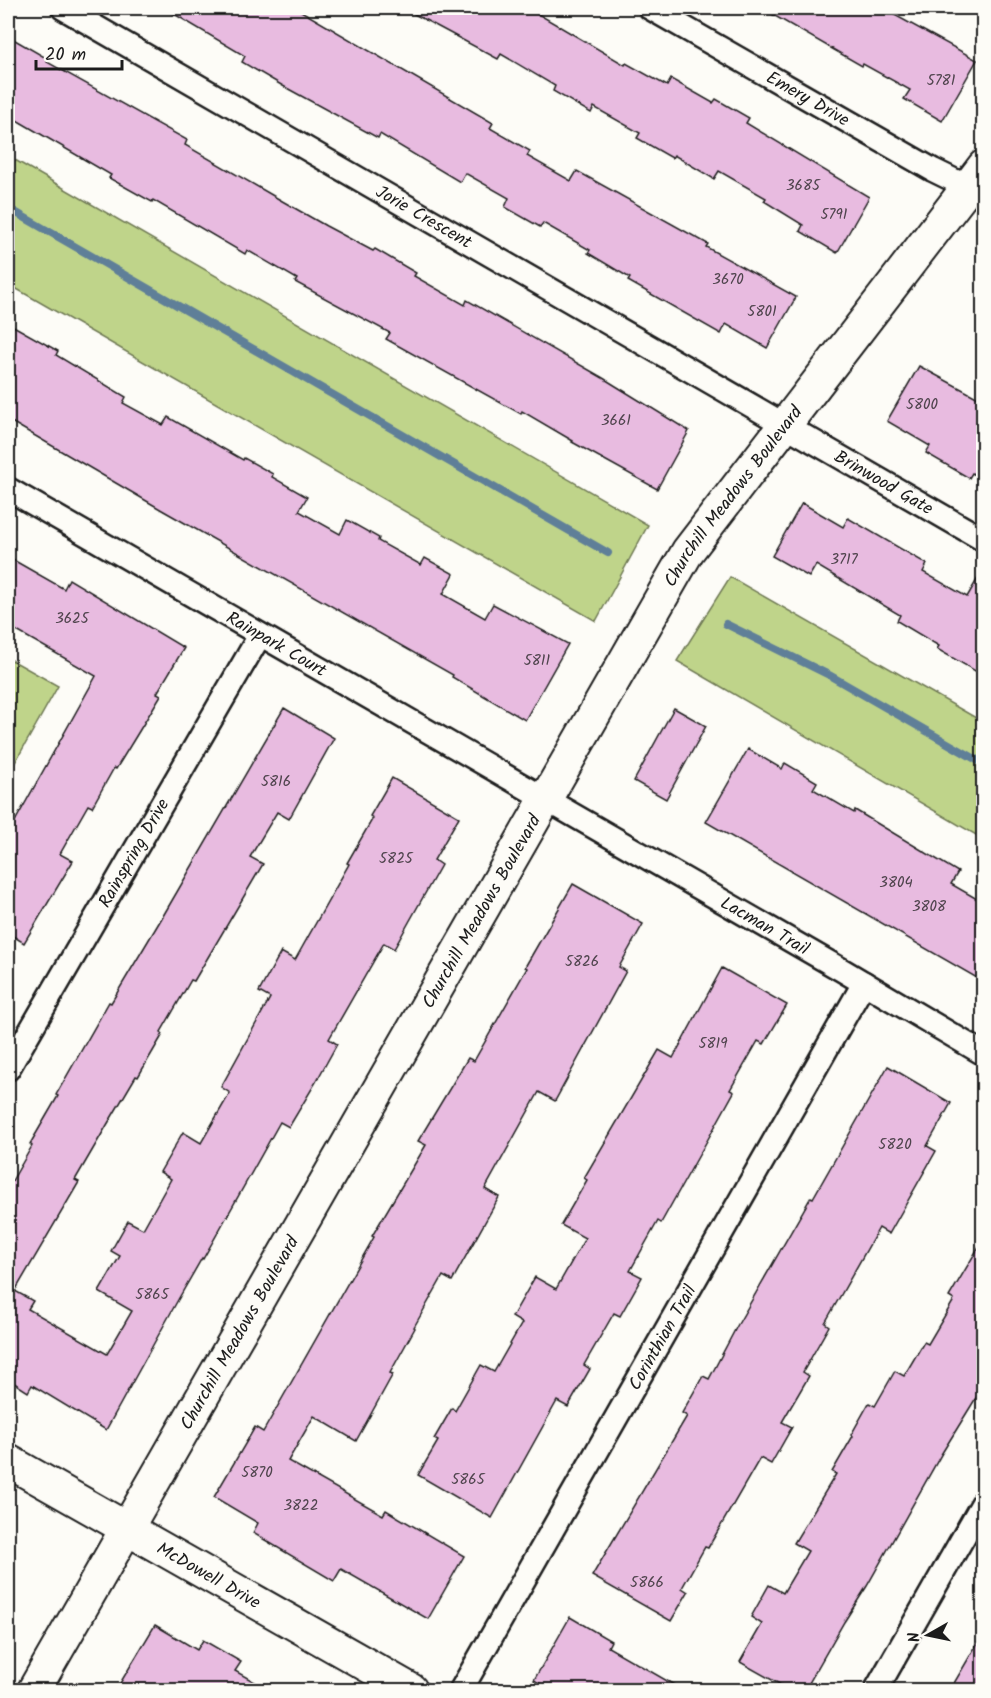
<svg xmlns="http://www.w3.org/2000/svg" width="991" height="1698" viewBox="0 0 991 1698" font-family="Kalam,sans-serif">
<rect width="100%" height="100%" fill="#fdfcf7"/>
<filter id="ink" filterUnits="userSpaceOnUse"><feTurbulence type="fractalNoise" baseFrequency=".0167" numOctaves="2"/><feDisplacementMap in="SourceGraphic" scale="12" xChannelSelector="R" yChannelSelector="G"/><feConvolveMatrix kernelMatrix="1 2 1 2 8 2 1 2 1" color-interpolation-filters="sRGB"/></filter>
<g filter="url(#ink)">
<g fill="#bfd48a" stroke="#6e7853" stroke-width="1.5">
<path d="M 8,156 L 648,525 L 596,621 L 8,284 Z"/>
<path d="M 730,577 L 983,722 L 983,839 L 677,661 Z"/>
<path d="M 8,658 L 58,686 L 8,775 Z"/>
</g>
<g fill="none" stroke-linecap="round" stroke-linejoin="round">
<g stroke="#5f7f98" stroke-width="8">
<path d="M 8,208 L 608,553"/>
<path d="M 726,624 L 829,675 L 984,764"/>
</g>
</g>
<g fill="#e8bbe0" stroke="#1c1c1c" stroke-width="1.5">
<path d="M 164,8 L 296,8 L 493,123 L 490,128 L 530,151 L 527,156 L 571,181 L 577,171 L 708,244 L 706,247 L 796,297 L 767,348 L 726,324 L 721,334 L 628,281 L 630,278 L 588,253 L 590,250 L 543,223 L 540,227 L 505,207 L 509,198 L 465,173 L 460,182 L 380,134 L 378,138 L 283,86 L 242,62 L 245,56 Z"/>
<path d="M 403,8 L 528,8 L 625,65 L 626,63 L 667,86 L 671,79 L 713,103 L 716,99 L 749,118 L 746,123 L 869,197 L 837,253 L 800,231 L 803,225 L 764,201 L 766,198 L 719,171 L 714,179 L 674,155 L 672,158 L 637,138 L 640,133 L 594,107 L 591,113 L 553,91 L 555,86 L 501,54 L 498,59 Z"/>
<path d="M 761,8 L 882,8 L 977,60 L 942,121 L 904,99 L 910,90 L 863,64 L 862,66 Z"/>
<path d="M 8,36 L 48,59 L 47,62 L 187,140 L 185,145 L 277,198 L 326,226 L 373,251 L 375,249 L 416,273 L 414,276 L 465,305 L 467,300 L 603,378 L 689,431 L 657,489 L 572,442 L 573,441 L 522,411 L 521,414 L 386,339 L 390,333 L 295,282 L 297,279 L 247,250 L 245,254 L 153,200 L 152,202 L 109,178 L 111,175 L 8,115 Z"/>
<path d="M 8,323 L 58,351 L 56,355 L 126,397 L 123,403 L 163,425 L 168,417 L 243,460 L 244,458 L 273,474 L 272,477 L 307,497 L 299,511 L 340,534 L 347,520 L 379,538 L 378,541 L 421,565 L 425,558 L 454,574 L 443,594 L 485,618 L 493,604 L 568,644 L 525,720 L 452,677 L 453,675 L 162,510 L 8,420 Z"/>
<path d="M 919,366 L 984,401 L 984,480 L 972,473 L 969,478 L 926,453 L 930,446 L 887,421 Z"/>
<path d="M 802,503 L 843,527 L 848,518 L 927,564 L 923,572 L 967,597 L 984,568 L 984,676 L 937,649 L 939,646 L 897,621 L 900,615 L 816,565 L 809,577 L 772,556 Z"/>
<path d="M 8,557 L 64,589 L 69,579 L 184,648 L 157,693 L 161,695 L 141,728 L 116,769 L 114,768 L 92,807 L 88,805 L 60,854 L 73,861 L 24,943 L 8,933 L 8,834 L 96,676 L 8,626 Z"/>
<path d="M 284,708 L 334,738 L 289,819 L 277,812 L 250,857 L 263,864 L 194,981 L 191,980 L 161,1032 L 163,1034 L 138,1077 L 136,1076 L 107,1125 L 75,1180 L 79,1182 L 15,1291 L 33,1301 L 28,1309 L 107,1354 L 132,1311 L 99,1292 L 120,1256 L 111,1251 L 128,1221 L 143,1229 L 171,1179 L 160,1172 L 183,1132 L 201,1143 L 230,1093 L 221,1087 L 270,998 L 259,992 L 281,952 L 295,960 L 349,864 L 347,863 L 373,818 L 370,816 L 392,778 L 459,817 L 434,860 L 441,865 L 394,949 L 384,943 L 329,1039 L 337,1044 L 316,1082 L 289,1127 L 280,1122 L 203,1259 L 202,1258 L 179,1298 L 106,1430 L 32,1385 L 28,1392 L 8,1379 L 8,1188 L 32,1146 L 30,1144 L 58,1096 L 56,1095 L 109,1002 L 111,1003 L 163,916 Z"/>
<path d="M 674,708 L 706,726 L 666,799 L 634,781 Z"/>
<path d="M 748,749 L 782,769 L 785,763 L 817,782 L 813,789 L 854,813 L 855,810 L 958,872 L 951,884 L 984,903 L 984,982 L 706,822 Z"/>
<path d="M 573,884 L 643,924 L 619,967 L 626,971 L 555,1101 L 539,1092 L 485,1189 L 499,1197 L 452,1281 L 443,1276 L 414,1327 L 415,1328 L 390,1373 L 393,1374 L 356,1441 L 314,1416 L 288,1461 L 383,1515 L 386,1510 L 464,1556 L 428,1619 L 341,1569 L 334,1581 L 253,1533 L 258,1523 L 214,1497 L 255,1427 L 263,1432 L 374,1237 L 372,1236 L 426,1145 L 418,1141 L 468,1058 L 474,1061 L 527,968 L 525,967 Z"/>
<path d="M 722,968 L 787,1005 L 764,1044 L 758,1041 L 730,1090 L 734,1092 L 708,1139 L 661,1223 L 658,1221 L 630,1271 L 642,1277 L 620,1316 L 614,1313 L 584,1365 L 590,1369 L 568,1407 L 557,1401 L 492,1518 L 418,1475 L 438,1441 L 434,1439 L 452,1408 L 455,1411 L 481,1365 L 494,1372 L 522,1323 L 512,1317 L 535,1277 L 556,1289 L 585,1238 L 561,1225 L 587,1180 L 584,1178 L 659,1050 L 673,1058 Z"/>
<path d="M 888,1066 L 951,1103 L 927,1146 L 936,1151 L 889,1234 L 879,1228 L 825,1323 L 829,1326 L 803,1372 L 809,1376 L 782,1422 L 792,1427 L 771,1464 L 760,1458 L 708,1548 L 705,1547 L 682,1588 L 688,1592 L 671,1621 L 592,1576 L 687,1416 L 682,1413 L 703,1376 L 709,1379 L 737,1326 L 811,1197 L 813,1198 Z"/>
<path d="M 984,1238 L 984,1385 L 942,1453 L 867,1586 L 844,1622 L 805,1690 L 790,1690 L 740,1662 L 762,1624 L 751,1617 L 769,1585 L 783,1593 L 808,1551 L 794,1543 L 836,1474 L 832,1472 L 853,1436 L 851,1435 L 869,1403 L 875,1406 L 895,1371 L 904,1376 L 924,1342 L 928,1344 L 954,1300 L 949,1297 Z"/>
<path d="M 570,1617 L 611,1641 L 608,1647 L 683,1690 L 551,1690 L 534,1680 Z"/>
<path d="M 155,1625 L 197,1650 L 203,1640 L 241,1662 L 235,1671 L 269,1690 L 116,1690 Z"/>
<path d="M 984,1632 L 984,1690 L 950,1690 Z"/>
</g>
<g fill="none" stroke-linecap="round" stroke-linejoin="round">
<g stroke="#1c1c1c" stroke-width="27">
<g id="street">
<path id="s1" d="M 63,8 L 984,540"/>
<path id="s2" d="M 650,8 L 933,170 L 984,195"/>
<path id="s3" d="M 8,489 L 842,970 L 984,1054"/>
<path id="s4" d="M 8,1069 L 260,635"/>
<path id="s5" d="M 461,1690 L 864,983"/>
<path d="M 876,1690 L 984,1501"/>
</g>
</g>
<g stroke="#1c1c1c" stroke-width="36">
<g id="secondary">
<path id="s6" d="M 8,1461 L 411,1690"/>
<path id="s7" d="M 34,1690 L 688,551 L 984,166"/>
</g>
</g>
<use href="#street" stroke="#fdfcf7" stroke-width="22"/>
<use href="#secondary" stroke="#fdfcf7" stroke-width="32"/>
</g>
</g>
<g text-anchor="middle" stroke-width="6" stroke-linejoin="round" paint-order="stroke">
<g font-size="15" fill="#4f444d">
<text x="941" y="85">5781</text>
<text x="803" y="190">3685</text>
<text x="834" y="219">5791</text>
<text x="728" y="284">3670</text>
<text x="762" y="316">5801</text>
<text x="922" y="409">5800</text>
<text x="616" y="425">3661</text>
<text x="844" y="564">3717</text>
<text x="72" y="623">3625</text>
<text x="537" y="665">5811</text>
<text x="276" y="786">5816</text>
<text x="396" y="863">5825</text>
<text x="896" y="887">3804</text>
<text x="929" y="911">3808</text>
<text x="582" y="966">5826</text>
<text x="713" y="1048">5819</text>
<text x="895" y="1149">5820</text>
<text x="152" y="1299">5865</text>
<text x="257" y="1477">5870</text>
<text x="468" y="1484">5865</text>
<text x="301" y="1510">3822</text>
<text x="647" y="1587">5866</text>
</g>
<g font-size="18" fill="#1c1c1c" stroke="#fdfcf7">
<text dy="6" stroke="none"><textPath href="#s2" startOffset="182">Emery Drive</textPath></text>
<text dy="6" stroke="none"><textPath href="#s1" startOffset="417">Jorie Crescent</textPath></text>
<text dy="6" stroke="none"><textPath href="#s1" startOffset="948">Brinwood Gate</textPath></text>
<text dy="6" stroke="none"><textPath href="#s7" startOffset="1384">Churchill Meadows Boulevard</textPath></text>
<text dy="6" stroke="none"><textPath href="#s3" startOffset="310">Rainpark Court</textPath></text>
<text dy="6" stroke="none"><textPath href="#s4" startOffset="250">Rainspring Drive</textPath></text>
<text dy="6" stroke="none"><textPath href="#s7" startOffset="898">Churchill Meadows Boulevard</textPath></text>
<text dy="6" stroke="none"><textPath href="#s3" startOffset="874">Lacman Trail</textPath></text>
<text dy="6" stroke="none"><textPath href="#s7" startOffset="412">Churchill Meadows Boulevard</textPath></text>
<text dy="6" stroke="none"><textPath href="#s5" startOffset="406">Corinthian Trail</textPath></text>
<text dy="6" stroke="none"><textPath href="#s6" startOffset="231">McDowell Drive</textPath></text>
</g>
</g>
<rect width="991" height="1698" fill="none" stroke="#fdfcf7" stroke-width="30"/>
<rect x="15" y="15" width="961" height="1668" fill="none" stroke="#1c1c1c" stroke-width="2" filter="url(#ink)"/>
<g transform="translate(928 1635) rotate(261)" stroke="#fdfcf7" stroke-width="4.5" paint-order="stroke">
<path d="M0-4.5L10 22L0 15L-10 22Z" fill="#1c1c1c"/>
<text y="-9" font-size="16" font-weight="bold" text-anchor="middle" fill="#1c1c1c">N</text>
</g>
<path d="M36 60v9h86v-9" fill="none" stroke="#1c1c1c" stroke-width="3"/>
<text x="45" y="60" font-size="18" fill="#1c1c1c" stroke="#fdfcf7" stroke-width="4.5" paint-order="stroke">20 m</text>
</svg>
